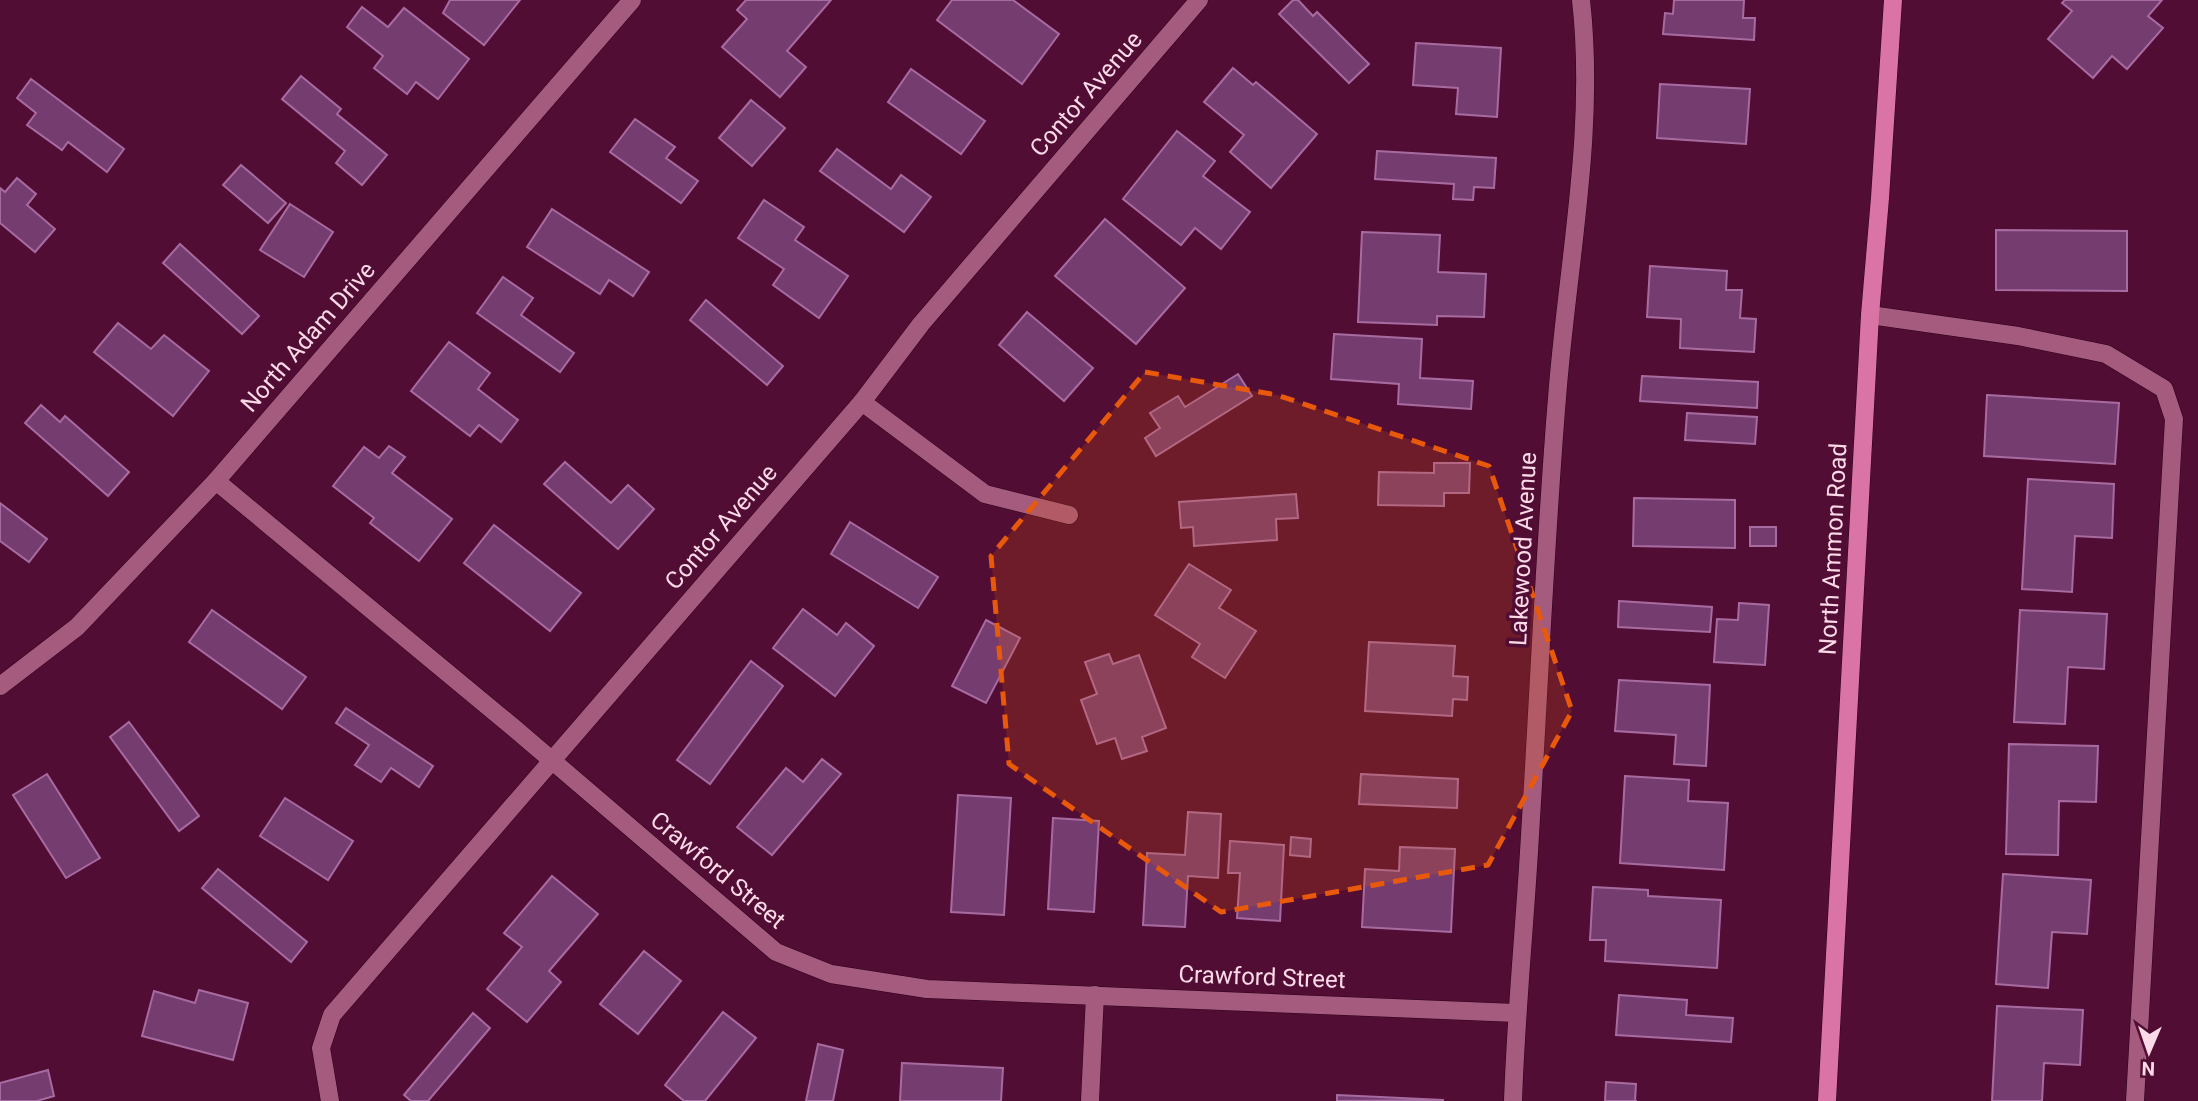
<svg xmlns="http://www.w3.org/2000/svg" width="2198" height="1101" viewBox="0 0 2198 1101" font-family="Roboto,sans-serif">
<rect width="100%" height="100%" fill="#510d33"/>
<g fill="#753c6f" stroke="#a86ba1" stroke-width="2">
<path d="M 450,0 L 520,0 L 484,45 L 443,13 Z"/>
<path d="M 746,0 L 831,0 L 787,51 L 806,67 L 780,97 L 722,47 L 747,19 L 737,10 Z"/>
<path d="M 952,0 L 1013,0 L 1059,34 L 1022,84 L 937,20 Z"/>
<path d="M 1293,0 L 1298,0 L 1313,16 L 1317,12 L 1369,64 L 1349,83 L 1279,14 Z"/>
<path d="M 1674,0 L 1744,0 L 1743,18 L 1755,18 L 1754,40 L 1663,34 L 1665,13 L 1673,14 Z"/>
<path d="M 2065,0 L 2162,0 L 2148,16 L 2163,28 L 2127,69 L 2112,56 L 2093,78 L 2048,39 L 2072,11 L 2062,3 Z"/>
<path d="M 362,7 L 388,27 L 404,8 L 469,59 L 438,99 L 416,82 L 407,94 L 374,68 L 383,56 L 347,27 Z"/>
<path d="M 1416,43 L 1501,48 L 1497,117 L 1456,114 L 1458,88 L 1413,85 Z"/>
<path d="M 1233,68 L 1253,85 L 1256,82 L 1317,134 L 1271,188 L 1230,152 L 1244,135 L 1204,102 Z"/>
<path d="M 911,69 L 985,121 L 961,154 L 888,102 Z"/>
<path d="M 301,76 L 341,109 L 337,114 L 387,155 L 362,185 L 336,163 L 345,151 L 282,99 Z"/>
<path d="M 31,79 L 124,149 L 107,172 L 68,142 L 62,150 L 27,125 L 36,113 L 17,98 Z"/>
<path d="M 1660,84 L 1750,89 L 1746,144 L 1657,138 Z"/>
<path d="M 751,100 L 785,128 L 752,166 L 719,138 Z"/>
<path d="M 635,119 L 675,147 L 666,158 L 698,181 L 681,203 L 610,152 Z"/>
<path d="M 1177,131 L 1215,161 L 1203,176 L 1250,212 L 1221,249 L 1195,228 L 1181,245 L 1123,199 Z"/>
<path d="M 837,149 L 891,189 L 901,175 L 931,197 L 904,232 L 820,171 Z"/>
<path d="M 1377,151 L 1496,158 L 1494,188 L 1474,187 L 1473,200 L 1453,199 L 1454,184 L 1375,179 Z"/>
<path d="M 241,165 L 286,203 L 268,223 L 223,185 Z"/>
<path d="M 17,178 L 36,194 L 27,205 L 55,229 L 35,252 L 0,223 L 0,188 L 5,192 Z"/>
<path d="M 764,200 L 804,227 L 795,240 L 848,276 L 819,318 L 773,285 L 784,269 L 738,238 Z"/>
<path d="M 290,204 L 333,232 L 304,277 L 260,250 Z"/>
<path d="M 552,209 L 649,272 L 633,296 L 609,280 L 600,294 L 527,247 Z"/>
<path d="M 1105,219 L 1185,288 L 1136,344 L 1055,276 Z"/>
<path d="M 1996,230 L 2127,231 L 2127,291 L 1996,290 Z"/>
<path d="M 1362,232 L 1440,235 L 1438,272 L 1486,274 L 1484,317 L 1437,316 L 1437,325 L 1358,322 Z"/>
<path d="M 180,244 L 259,316 L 242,334 L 163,263 Z"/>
<path d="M 1650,266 L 1727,271 L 1726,290 L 1742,290 L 1740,318 L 1756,319 L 1754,352 L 1680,348 L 1681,319 L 1647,317 Z"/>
<path d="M 503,277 L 533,298 L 521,315 L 574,353 L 560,372 L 477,313 Z"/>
<path d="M 706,300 L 783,366 L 767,385 L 690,320 Z"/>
<path d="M 1027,312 L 1093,368 L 1064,401 L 999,345 Z"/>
<path d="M 118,323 L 151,349 L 164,335 L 209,371 L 173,416 L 94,352 Z"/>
<path d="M 1334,334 L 1422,339 L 1420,378 L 1473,381 L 1471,409 L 1398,404 L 1399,384 L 1331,379 Z"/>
<path d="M 449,342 L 490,373 L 478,389 L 518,420 L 501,442 L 479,425 L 470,436 L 411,391 Z"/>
<path d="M 1238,374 L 1252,396 L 1156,456 L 1145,438 L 1160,428 L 1150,413 L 1178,396 L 1185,407 Z"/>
<path d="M 1642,376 L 1758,382 L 1757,408 L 1640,401 Z"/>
<path d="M 1987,395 L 2119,403 L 2115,464 L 1984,456 Z"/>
<path d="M 41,405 L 60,422 L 65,416 L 129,472 L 108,496 L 25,423 Z"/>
<path d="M 1687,413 L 1757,417 L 1755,444 L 1685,440 Z"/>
<path d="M 389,446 L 405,457 L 392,473 L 452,519 L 419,561 L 370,523 L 374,518 L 333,486 L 364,447 L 379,458 Z"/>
<path d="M 565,462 L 611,503 L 628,485 L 654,509 L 618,549 L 544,484 Z"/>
<path d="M 1434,463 L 1470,463 L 1469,493 L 1444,493 L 1444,506 L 1378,505 L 1379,472 L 1434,473 Z"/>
<path d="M 2028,479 L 2114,484 L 2112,538 L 2075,536 L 2072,592 L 2022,589 Z"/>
<path d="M 1296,494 L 1298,518 L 1276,519 L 1277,540 L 1194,546 L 1193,527 L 1181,528 L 1179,502 Z"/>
<path d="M 1634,498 L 1735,500 L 1735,548 L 1633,546 Z"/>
<path d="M 0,503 L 47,539 L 29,562 L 0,541 Z"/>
<path d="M 850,522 L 938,577 L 918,608 L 831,554 Z"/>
<path d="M 494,525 L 581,593 L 550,631 L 464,563 Z"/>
<rect x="1750" y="527" width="26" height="19"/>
<path d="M 1189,564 L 1231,590 L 1219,608 L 1256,631 L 1225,678 L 1192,657 L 1200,644 L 1155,615 Z"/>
<path d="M 1619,601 L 1712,607 L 1710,632 L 1618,627 Z"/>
<path d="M 1739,603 L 1769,605 L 1765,665 L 1714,662 L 1717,619 L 1738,620 Z"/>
<path d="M 803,609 L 837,635 L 846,623 L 874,646 L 835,696 L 773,648 Z"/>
<path d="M 212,610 L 306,677 L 282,709 L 189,642 Z"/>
<path d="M 2020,610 L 2107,614 L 2104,669 L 2068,667 L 2065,724 L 2014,722 Z"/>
<path d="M 986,620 L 1020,638 L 986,703 L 952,686 Z"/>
<path d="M 1369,642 L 1455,646 L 1453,676 L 1468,677 L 1467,700 L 1453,699 L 1452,716 L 1365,711 Z"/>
<path d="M 1109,654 L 1113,664 L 1139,655 L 1166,728 L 1142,737 L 1147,751 L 1122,759 L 1115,738 L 1097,744 L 1081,700 L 1097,694 L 1085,662 Z"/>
<path d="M 751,661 L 783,686 L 710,784 L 677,760 Z"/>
<path d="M 1619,680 L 1710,685 L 1706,766 L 1674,764 L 1676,735 L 1615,731 Z"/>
<path d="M 346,708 L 433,766 L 419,787 L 391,768 L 381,782 L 355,765 L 369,745 L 336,723 Z"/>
<path d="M 129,722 L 199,816 L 179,831 L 110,737 Z"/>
<path d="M 2009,744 L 2098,746 L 2096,802 L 2059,801 L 2058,855 L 2006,854 Z"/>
<path d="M 822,759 L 841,774 L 772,855 L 737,827 L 786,768 L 803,782 Z"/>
<path d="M 47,774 L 100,858 L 66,878 L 13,795 Z"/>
<path d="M 1361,774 L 1458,779 L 1457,808 L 1359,804 Z"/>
<path d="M 1625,776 L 1689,780 L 1688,801 L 1728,803 L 1724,870 L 1620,863 Z"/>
<path d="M 958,795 L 1011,798 L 1004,915 L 951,912 Z"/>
<path d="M 285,798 L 353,841 L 328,880 L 260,836 Z"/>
<path d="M 1188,812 L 1221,814 L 1218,878 L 1188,876 L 1185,927 L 1143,925 L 1147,853 L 1185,855 Z"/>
<path d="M 1053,818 L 1099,821 L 1094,912 L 1048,909 Z"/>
<path d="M 1291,837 L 1311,839 L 1310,857 L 1290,855 Z"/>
<path d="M 1230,841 L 1284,845 L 1280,921 L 1237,918 L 1240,873 L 1228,873 Z"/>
<path d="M 1400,847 L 1455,849 L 1451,932 L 1362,927 L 1365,869 L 1399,871 Z"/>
<path d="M 218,869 L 307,942 L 291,962 L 202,888 Z"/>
<path d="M 2003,874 L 2091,880 L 2087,934 L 2052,932 L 2048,988 L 1996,984 Z"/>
<path d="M 552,876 L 598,914 L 549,971 L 561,982 L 527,1022 L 487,989 L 522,947 L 504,933 Z"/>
<path d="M 1593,887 L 1648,890 L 1648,896 L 1721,900 L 1717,968 L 1605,961 L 1606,940 L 1590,940 Z"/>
<path d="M 644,951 L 681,981 L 638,1034 L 600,1004 Z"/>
<path d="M 199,990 L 248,1003 L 233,1060 L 142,1036 L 154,991 L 195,1003 Z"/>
<path d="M 1619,995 L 1687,1000 L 1686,1015 L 1733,1018 L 1731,1042 L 1616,1035 Z"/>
<path d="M 1997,1006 L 2083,1010 L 2080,1065 L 2044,1063 L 2042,1101 L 1992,1101 Z"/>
<path d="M 723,1012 L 756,1038 L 705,1101 L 684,1101 L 665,1085 Z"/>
<path d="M 473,1013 L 490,1028 L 428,1101 L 411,1101 L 404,1095 Z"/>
<path d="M 818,1044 L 843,1050 L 833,1101 L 806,1101 Z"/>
<path d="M 902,1063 L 1003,1068 L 1001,1101 L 900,1101 Z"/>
<path d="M 48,1070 L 54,1096 L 37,1101 L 0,1101 L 0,1083 Z"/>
<path d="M 1606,1082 L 1636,1084 L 1635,1101 L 1637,1101 L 1605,1101 Z"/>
<path d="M 1337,1095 L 1444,1100 L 1337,1101 Z"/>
</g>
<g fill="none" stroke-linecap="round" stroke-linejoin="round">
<g stroke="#2e001a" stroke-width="19">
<g id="minor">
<path d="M 1870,315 L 2018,336 L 2106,354 L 2164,389 L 2174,419 L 2135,1101"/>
<path d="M 862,402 L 985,494 L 1069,515"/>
<path d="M 216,481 L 514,728 L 776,952 L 831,974 L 927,989 L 1516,1013"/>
<path d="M 0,686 L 77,627 L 216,481 L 632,0"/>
<path d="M 330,1101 L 321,1048 L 332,1015 L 862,402 L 921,324 L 1199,0"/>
<path d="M 1090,1101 L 1095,995"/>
<path d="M 1513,1101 C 1516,1012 1525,924 1530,835 C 1539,690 1545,543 1557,398 C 1567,265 1596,133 1581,0"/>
</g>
</g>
<g stroke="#2e001a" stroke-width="19">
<path id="major" d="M 1827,1101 L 1870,315 L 1880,198 L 1893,0"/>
</g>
<use href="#minor" stroke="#a55b7e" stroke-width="18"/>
<use href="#major" stroke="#db74a6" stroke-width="18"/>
</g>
<path fill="#e8590c" fill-opacity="0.2" stroke="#e8590c" stroke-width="5" stroke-dasharray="14 9" stroke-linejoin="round" d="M 1145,372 L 1277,395 L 1489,466 L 1572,711 L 1488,865 L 1221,912 L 1009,764 L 991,556 Z"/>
<g text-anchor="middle" stroke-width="7" stroke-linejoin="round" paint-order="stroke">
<g font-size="24" fill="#fcdae8" stroke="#510d33">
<text transform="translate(1086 94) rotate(-49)" y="8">Contor Avenue</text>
<text transform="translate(308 337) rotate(-49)" y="8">North Adam Drive</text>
<text transform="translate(721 527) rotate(-49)" y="8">Contor Avenue</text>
<text transform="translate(1523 549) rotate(-87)" y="8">Lakewood Avenue</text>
<text transform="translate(1833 549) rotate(-87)" y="8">North Ammon Road</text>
<text transform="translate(718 870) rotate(40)" y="8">Crawford Street</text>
<text transform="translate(1262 977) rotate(2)" y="8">Crawford Street</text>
</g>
</g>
<g transform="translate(2149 1052) rotate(182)" stroke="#510d33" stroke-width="5" paint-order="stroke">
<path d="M0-5L12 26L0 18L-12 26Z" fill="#fcdae8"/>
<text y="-10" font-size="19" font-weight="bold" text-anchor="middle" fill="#fcdae8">N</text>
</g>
</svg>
